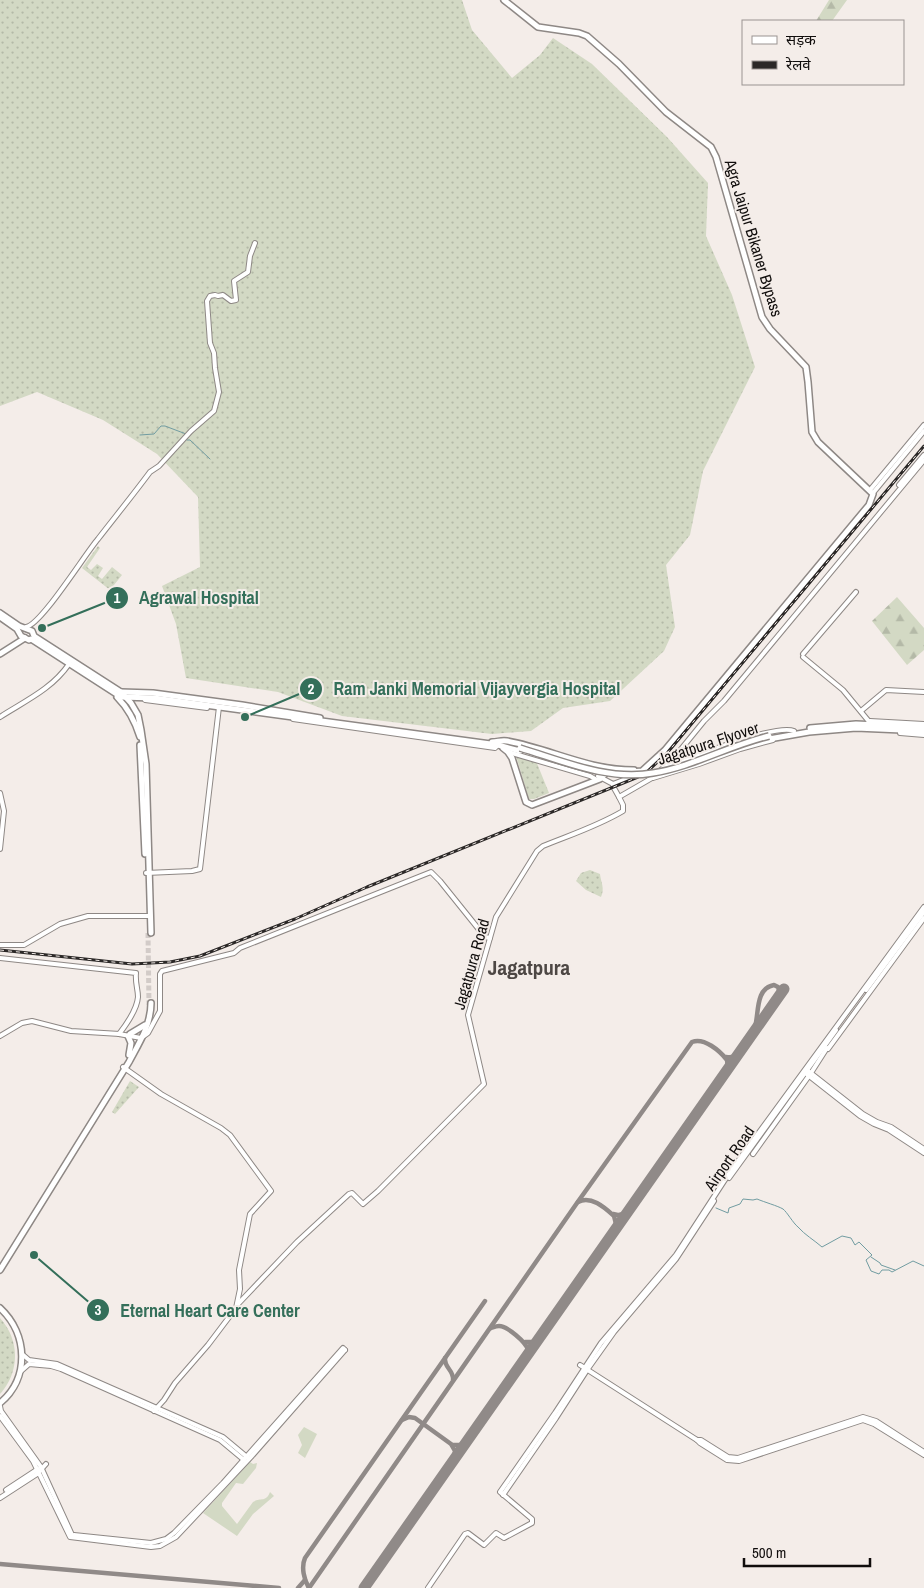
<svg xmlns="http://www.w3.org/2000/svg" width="924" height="1588" viewBox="0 0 924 1588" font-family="'Archivo Narrow','Noto Sans Devanagari',sans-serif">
<defs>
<pattern id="grass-dots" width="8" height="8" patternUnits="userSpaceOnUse" patternTransform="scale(1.25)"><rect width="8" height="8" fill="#d3d9c4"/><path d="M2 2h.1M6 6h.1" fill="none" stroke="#b4b9a7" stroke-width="1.8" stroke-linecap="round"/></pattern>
<pattern id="forest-firs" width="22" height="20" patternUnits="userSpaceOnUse" patternTransform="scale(1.25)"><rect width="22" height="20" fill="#d3d9c4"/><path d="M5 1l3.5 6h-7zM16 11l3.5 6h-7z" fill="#b4b9a7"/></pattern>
</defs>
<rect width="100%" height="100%" fill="#f4ede9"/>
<g fill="url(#grass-dots)">
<path d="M 0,0 L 462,0 L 472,30 L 512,78 L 540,55 L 553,38 L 592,64 L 667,137 L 708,183 L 706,236 L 732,295 L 755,367 L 703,471 L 690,535 L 666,565 L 675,627 L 664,651 L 610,701 L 563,708 L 531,731 L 492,734 L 342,716 L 278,692 L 186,678 L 176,624 L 162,586 L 200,567 L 198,497 L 157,454 L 103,420 L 37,392 L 0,406 Z"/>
<path d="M 98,546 L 100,548 L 87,567 L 91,570 L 97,564 L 103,568 L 98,576 L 102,579 L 112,567 L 122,575 L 110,590 L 82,568 Z"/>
<path d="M 516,756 L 536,761 L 549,793 L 534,799 L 529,799 Z"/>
<path d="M 590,870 L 600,874 C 601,883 605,888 601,897 L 586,890 L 576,881 L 581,873 Z"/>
<path d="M 130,1081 L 139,1087 L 115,1114 L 112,1112 Z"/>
<path d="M 0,1318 C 20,1340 20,1372 0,1394 Z"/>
</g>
<g fill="url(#forest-firs)">
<path d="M 829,0 L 847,0 L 832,21 L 816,21 Z"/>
<path d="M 897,597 L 924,628 L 924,650 L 907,665 L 872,621 Z"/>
</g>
<g fill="#d3d9c4">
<path d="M 304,1427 L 317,1434 L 305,1458 L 298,1453 L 302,1445 L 298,1435 Z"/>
<path d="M 250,1462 L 253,1464 L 257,1463 L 256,1468 L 243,1484 L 236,1483 L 222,1503 L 222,1506 L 237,1524 L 253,1502 C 260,1497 266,1503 270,1492 L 274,1496 L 253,1514 L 237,1536 L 203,1513 Z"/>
</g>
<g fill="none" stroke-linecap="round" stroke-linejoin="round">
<g stroke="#719ca1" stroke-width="1">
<path d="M 140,435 L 154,434 L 161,426 L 165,426 L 186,434"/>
<path d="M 187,440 L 190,440 L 210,459"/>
<path d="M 716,1208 L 728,1213 L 729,1208 L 740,1204 L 743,1199 L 753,1200 L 757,1199 C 764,1202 778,1206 783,1209 C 787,1212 793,1223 798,1227 C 805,1235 814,1240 822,1247 L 842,1236 L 851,1238 L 855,1245 L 859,1242 L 872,1255 L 866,1260 L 871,1271 L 879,1274 L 882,1270 L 889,1270 L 892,1272 L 913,1261 L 924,1266"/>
<path d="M 871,1257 L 880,1263 L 881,1265 L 895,1270"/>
</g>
<g stroke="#908a88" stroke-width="4.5">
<path d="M 752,1036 C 761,1021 752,989 774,985 L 778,987 L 780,993 L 770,1010"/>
<path d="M 726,1057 C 736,1059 740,1053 745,1045"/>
<path d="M 578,1202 C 591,1195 605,1208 614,1216 L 616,1224 L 608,1241"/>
<path d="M 613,1214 C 625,1218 631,1208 637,1200"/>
<path d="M 491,1328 C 494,1327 496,1326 499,1326 C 507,1326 526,1342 528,1350 L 524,1360"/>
<path d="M 525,1342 L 535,1342 L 543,1333"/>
<path d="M 445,1358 C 444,1368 454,1370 453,1380"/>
<path d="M 402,1420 L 409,1417 L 415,1418 L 451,1444 L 455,1451 L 454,1460"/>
<path d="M 452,1445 L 462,1445 L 469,1439"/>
<path d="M 0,1564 L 279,1588"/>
<path d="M 298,1588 L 305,1580"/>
<path d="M 309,1588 L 577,1203 L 692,1042 C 704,1037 720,1051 727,1060 L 728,1068 L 718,1084"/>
<path d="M 309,1588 C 304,1580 301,1567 305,1558 L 485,1301"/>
<path d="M 364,1588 L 365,1587"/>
</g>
<path stroke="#908a88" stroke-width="11" d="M 364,1588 L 784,989"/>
<path stroke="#d2cbc8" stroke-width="5" stroke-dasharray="5 2.5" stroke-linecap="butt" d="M 148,933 L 149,1005"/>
<g stroke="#8e8885" stroke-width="6">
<g id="minor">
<path d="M 899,485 L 924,455"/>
<path d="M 870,490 L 924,425"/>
<path d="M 873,493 L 924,431"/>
<path d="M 26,627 C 41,625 85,554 98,539 C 115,517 133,495 150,472 L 159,466 L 191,431 L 214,411 L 219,392 L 215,368 L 214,353 L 210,343 L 207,301 L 210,296 L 215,295 L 218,296 L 223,295 L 231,301 L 236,300 L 234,281 L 248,272 L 250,256 L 255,243"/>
<path d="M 803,654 L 856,592"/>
<path d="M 803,657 L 843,690 L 871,724"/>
<path d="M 144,698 L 145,700 L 207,708"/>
<path d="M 861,711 L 886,690 L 924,692"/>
<path d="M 0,717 C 25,701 52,689 69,664"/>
<path d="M 293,719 L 495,748 L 498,745"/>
<path d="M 870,721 L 924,724"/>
<path d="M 900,729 L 900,733 L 924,735"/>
<path d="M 508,752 L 590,776 L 597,780"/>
<path d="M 665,767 C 688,759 776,723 794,731"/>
<path d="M 598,776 L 613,784"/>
<path d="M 653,778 L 699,764 L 740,749 L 773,740"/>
<path d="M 613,784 L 636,775"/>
<path d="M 613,784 L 614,788 L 619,797"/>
<path d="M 0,793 L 4,811 L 0,849"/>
<path d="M 146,873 L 192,871 L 200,869 L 219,707"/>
<path d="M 0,945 L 24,945 L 60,924 L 88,916 L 150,916"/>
<path d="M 0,958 L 136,973 C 135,983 138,989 138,997 C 137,1010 126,1025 119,1034"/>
<path d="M 866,990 L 924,912"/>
<path d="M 119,1034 L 141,1038 L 148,1033 L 160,1011 L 160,974 L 162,971 L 234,953 L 240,948 L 431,872 L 440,881 L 485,937 L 490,938"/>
<path d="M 0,1036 L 22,1023 L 32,1021 L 71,1031 L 120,1034"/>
<path d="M 828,1049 L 924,918"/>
<path d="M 123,1067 L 161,1094 L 221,1128 L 230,1135 L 271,1191 L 250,1214 L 239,1270 L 240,1289 L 236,1308 L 208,1345 L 175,1383 L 164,1400 L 154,1411"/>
<path d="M 807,1070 L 863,1114 L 877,1122 L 891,1127 L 924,1149"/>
<path d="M 804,1072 L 860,1116 L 874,1124 L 889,1130 L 924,1153"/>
<path d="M 753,1154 L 811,1073 L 827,1048"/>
<path d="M 729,1178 L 836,1030"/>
<path d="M 238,1304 L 297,1242 L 349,1194 L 352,1193 L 363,1204 L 378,1191 L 484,1084 L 468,1015 L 496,917 L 537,851 L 543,846 C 570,835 598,826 623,811 L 623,805 L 619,797 L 652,778 L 673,759 L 704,721 L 724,701 L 924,460"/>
<path d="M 22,1354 L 29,1360 L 57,1364 L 223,1437 L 247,1457"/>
<path d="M 580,1365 L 697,1440 L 701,1440 L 728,1457 L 738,1458 L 863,1417 L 876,1421 L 924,1452"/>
<path d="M 20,1372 L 29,1364 L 51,1366 L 61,1369 L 220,1440 L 244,1460"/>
<path d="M 0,1406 L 1,1411 L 41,1467 L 73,1537"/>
<path d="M 0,1416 L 33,1461 L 70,1537 L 151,1547 L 160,1546 L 176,1537 L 251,1457 L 345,1350"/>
<path d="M 697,1440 L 700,1443 L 727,1460 L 739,1461 L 863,1420 L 874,1424 L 924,1455"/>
<path d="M 6,1490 L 38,1469"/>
<path d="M 503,1495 L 556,1418 L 587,1370 L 614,1332 L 676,1259 L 714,1201"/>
<path d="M 0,1498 L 37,1474 L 46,1464"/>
<path d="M 74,1535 L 151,1543 L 166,1539 L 174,1533 L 223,1483 L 343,1348 L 345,1350"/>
<path d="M 428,1588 L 465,1534 L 468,1533 L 484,1545 L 496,1533 L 504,1538 L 532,1523 L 532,1519 L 500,1492 L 555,1413 L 601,1343 L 676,1255 L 730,1172 L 924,907"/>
</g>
</g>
<g stroke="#8e8885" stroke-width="8">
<g id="major">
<path d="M 504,0 L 538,27 L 579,33 L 587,36 L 619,64 L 666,112 L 711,147 L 716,157 L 762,317 L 770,329 L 806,367 L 808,382 L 812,432 L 818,442 L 873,494 L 869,505 L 665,750 L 642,771 L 631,772"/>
<path d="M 0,613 L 19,626 L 32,631 L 34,636 L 121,692 L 131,703 L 138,715 L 141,730 L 146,764 L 151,933"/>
<path d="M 0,617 L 17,629 L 21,636 L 29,640 L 31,639 L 121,697 L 154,698 L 498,745 L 520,751"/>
<path d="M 0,654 L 25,638"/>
<path d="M 121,692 L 153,693 L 242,705 L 320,718"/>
<path d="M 117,697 C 129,709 135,721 140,737"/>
<path d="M 810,728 L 856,724 L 924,727"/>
<path d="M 769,739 L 809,732 L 856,728 L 924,731"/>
<path d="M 492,742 C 498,742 501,740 507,741 C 551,749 587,770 634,770"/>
<path d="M 140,745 L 145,854"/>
<path d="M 503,748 L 508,752 L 512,758 L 526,802 L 532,805 L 600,779 L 608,771"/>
<path d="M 130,1034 L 145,1025"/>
<path d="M 128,1036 L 131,1043 L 129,1055"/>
<path d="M 0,1270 L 129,1062 C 139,1043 151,1025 151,1003"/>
<path d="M 0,1308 C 28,1334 30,1378 0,1403"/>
</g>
</g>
<use href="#minor" stroke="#fff" stroke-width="4"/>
<use href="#major" stroke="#fff" stroke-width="5"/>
<g stroke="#2b2827" stroke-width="3">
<path id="rail" d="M 0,950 L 132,964 L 170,962 L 200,956 L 295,919 L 367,887 L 638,777 L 648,771 L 668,752 L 924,446"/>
</g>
<use href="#rail" stroke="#f4ede9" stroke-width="1" stroke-dasharray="4" stroke-linecap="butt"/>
<g stroke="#8e8885" stroke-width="8" stroke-linecap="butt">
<path id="major-bridge" d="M 520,748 C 563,761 608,781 653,773 C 692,767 730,745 769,736"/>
</g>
<use href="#major-bridge" stroke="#fff" stroke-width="5"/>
</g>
<g text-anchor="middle" stroke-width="4" stroke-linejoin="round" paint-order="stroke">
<g font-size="16" fill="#100d0c" stroke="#f4ede9">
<text transform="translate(754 238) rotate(73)" y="6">Agra Jaipur Bikaner Bypass</text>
<text transform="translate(708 743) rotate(-18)" y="6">Jagatpura Flyover</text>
<text transform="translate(471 964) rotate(-74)" y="6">Jagatpura Road</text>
<text transform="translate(729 1158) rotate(-55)" y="6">Airport Road</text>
</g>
<g font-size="21" font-weight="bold" fill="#4d4744" stroke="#f4ede9">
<text x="529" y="975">Jagatpura</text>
</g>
</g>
<path fill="none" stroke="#346f5a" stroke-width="2" d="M42 628L117 598M245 717L311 689M34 1255L98 1310"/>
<g fill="#346f5a" stroke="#f4ede9" stroke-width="2">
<circle cx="42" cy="628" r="5"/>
<circle cx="245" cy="717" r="5"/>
<circle cx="34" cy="1255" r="5"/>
<circle cx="117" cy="598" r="12"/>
<circle cx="311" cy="689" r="12"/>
<circle cx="98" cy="1310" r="12"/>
</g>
<g font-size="15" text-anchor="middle" font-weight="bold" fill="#fff">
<text x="117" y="603">1</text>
<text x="311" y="694">2</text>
<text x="98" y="1315">3</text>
</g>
<g font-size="18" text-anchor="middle" font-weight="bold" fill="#346f5a" stroke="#f4ede9" stroke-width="4" stroke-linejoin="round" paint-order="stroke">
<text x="199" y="604">Agrawal Hospital</text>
<text x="477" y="695">Ram Janki Memorial Vijayvergia Hospital</text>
<text x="210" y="1317">Eternal Heart Care Center</text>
</g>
<rect x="742" y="20" width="162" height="65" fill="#f4ede9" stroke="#999391"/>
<rect x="752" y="36" width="25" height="8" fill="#ffffff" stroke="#999391"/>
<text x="786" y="45" font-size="15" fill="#100d0c">सड़क</text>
<rect x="752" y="61" width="25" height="8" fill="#2b2827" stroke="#999391"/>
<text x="786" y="70" font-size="15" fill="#100d0c">रेलवे</text>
<path d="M744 1558v8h126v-8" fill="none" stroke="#100d0c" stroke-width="2.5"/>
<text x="752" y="1558" font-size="15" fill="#100d0c" stroke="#f4ede9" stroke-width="4" paint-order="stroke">500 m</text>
</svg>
